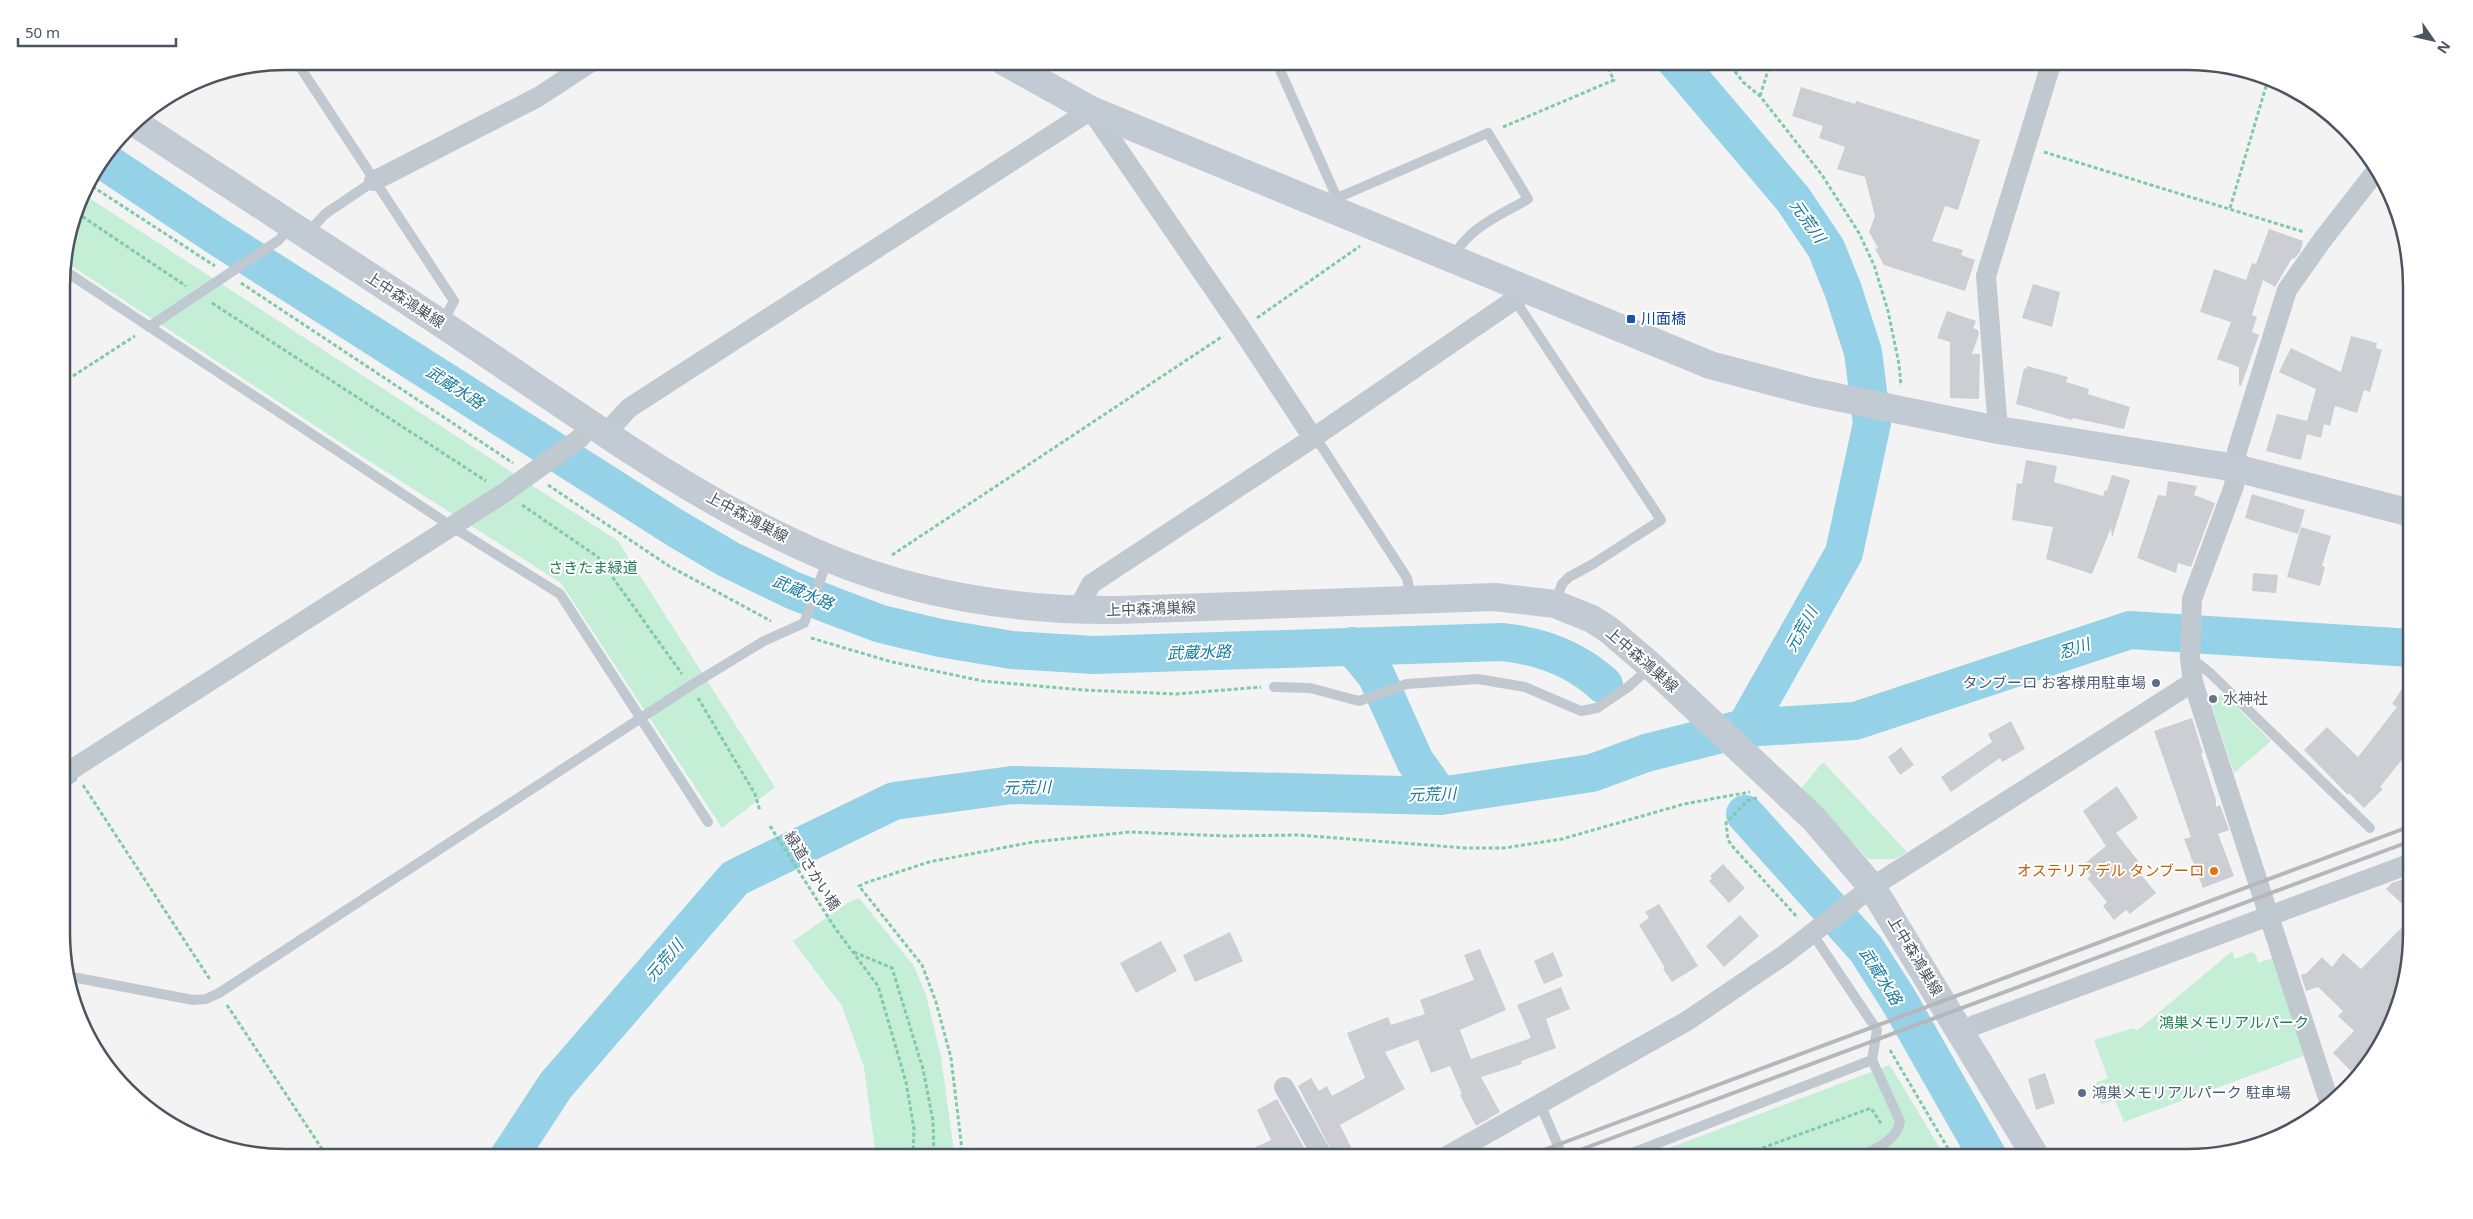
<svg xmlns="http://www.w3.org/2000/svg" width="2473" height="1219" viewBox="0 0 2473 1219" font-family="'Noto Sans','Noto Sans JP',sans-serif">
<rect width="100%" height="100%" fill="#f4f3f3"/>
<g fill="#c5eed7">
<path d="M 83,194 L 618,541 L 775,787 L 722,828 L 561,583 L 352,450 L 64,261 Z"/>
<path d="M 2223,693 L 2271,741 L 2234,773 L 2211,704 Z"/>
<path d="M 1824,763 L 1907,852 L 1895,859 L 1868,859 L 1801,789 L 1821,764 Z"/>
<path d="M 859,898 L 914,966 L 926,995 L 941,1057 L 955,1158 L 876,1158 L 864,1067 L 842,1006 L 793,941 L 849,902 Z"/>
<path d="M 2232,951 L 2235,959 L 2252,952 L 2256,955 L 2258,963 L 2273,958 L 2304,1056 L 2124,1122 L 2115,1100 L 2102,1104 L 2100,1102 L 2102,1096 L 2100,1090 L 2094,1088 L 2097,1082 L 2108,1078 L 2094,1040 L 2134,1028 L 2137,1031 Z"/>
<path d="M 1890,1065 L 1945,1157 L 1860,1157 L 1852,1153 L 1840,1157 L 1645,1157 Z"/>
</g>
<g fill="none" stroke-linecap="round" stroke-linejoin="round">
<path stroke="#95d2e8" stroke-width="6" d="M 63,786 L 74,779"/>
<g stroke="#95d2e8" stroke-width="38">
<path d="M 1676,61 L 1793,199 L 1826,248 L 1843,290 L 1863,352 L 1872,423 L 1844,553 L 1745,728"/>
<path d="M 104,161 L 218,237 L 677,529 L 728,559 L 792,590 L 833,606 L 881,624 L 940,638 L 1012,650 L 1094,655 L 1502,642 C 1541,646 1575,658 1604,685"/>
<path d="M 1352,646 L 1376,675 L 1415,761 L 1440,796"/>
<path d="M 1745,814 L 1866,949 L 1898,999 L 1988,1157"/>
<path d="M 508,1158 L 556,1085 L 735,878 L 894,801 L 1012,785 L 1440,796 L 1592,773 L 1646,753 L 1745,728 L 1855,721 L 2130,630 L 2411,648"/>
</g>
</g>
<g fill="#cdced4">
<path d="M 1801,87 L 1855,104 L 1856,101 L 1980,140 L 1958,210 L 1945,206 L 1932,241 L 1963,250 L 1961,255 L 1975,260 L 1965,291 L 1884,265 L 1875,249 L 1878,248 L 1869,232 L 1875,216 L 1865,177 L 1837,169 L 1845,147 L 1819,138 L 1823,126 L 1792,116 Z"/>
<path d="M 2269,229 L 2303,241 L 2300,252 L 2294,259 L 2292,258 L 2275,287 L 2263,280 L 2252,315 L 2257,317 L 2252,332 L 2259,335 L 2241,386 L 2239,385 L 2239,367 L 2217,359 L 2231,322 L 2200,312 L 2214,269 L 2246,280 L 2252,263 L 2256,264 Z"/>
<path d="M 2033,284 L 2060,292 L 2052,327 L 2022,318 Z"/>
<path d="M 1947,311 L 1976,321 L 1973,328 L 1978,330 L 1979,334 L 1972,354 L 1980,354 L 1979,399 L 1950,398 L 1950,342 L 1937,338 Z"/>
<path d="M 2351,336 L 2377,343 L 2376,348 L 2382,350 L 2370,392 L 2364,390 L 2357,413 L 2335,406 L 2330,426 L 2324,424 L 2321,438 L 2307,434 L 2301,460 L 2266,451 L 2277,414 L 2307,421 L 2316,389 L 2279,372 L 2291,348 L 2341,372 Z"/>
<path d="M 2027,366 L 2068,377 L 2066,382 L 2089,389 L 2088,394 L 2130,407 L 2124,429 L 2073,418 L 2072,420 L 2016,404 L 2024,368 L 2027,369 Z"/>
<path d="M 2026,460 L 2057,466 L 2054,482 L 2103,496 L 2105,490 L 2107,491 L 2112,475 L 2130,480 L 2112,538 L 2111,528 L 2092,574 L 2046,559 L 2053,527 L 2012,520 L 2017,483 L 2022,484 Z"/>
<path d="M 2168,481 L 2197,486 L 2194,495 L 2215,503 L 2191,567 L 2178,563 L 2176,573 L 2137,558 L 2158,495 L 2166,496 Z"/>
<path d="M 2252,494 L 2305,510 L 2298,534 L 2245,518 Z"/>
<path d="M 2301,527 L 2331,536 L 2322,566 L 2325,567 L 2320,586 L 2287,577 Z"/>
<path d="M 2253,573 L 2278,575 L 2276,593 L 2252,591 Z"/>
<path d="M 2411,675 L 2411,763 L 2404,757 L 2380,787 L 2383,789 L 2364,808 L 2349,793 L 2348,795 L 2304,750 L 2327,727 L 2358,757 L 2397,707 L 2392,704 Z"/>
<path d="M 2192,718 L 2203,753 L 2201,753 L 2216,800 L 2216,807 L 2220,805 L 2229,830 L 2218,834 L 2234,876 L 2203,888 L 2184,839 L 2191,837 L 2154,731 Z"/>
<path d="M 2011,721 L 2025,749 L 2002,762 L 2000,758 L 1951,792 L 1941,777 L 1992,742 L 1988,734 Z"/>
<path d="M 1901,747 L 1914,765 L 1900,775 L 1888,757 Z"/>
<path d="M 2117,786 L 2138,818 L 2116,833 L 2139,862 L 2134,866 L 2156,893 L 2130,914 L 2126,910 L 2114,920 L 2103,906 L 2107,902 L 2087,878 L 2091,876 L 2083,865 L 2106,846 L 2083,811 Z"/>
<path d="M 1723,864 L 1745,888 L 1729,903 L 1709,881 L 1712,878 L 1710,876 Z"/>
<path d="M 2412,876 L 2412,913 L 2386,889 L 2392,883 Z"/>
<path d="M 1659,904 L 1698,966 L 1672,982 L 1663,969 L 1665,968 L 1639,925 L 1649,918 L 1645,912 Z"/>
<path d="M 1740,915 L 1759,936 L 1724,967 L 1706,946 Z"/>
<path d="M 2412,917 L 2412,933 L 2389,1032 L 2382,1043 L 2381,1041 L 2351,1071 L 2333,1053 L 2354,1031 L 2338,1016 L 2343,1011 L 2318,987 L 2306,991 L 2301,975 L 2307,973 L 2322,957 L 2332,967 L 2343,953 L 2361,969 Z"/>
<path d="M 1230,932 L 1243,961 L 1195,982 L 1183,955 Z"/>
<path d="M 1161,941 L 1177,971 L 1136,993 L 1120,963 Z"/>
<path d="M 1480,949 L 1506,1010 L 1460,1030 L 1471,1059 L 1531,1038 L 1517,1005 L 1561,987 L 1570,1009 L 1546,1019 L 1556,1048 L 1521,1061 L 1522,1064 L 1481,1077 L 1500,1112 L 1476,1126 L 1460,1095 L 1462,1094 L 1450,1066 L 1431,1073 L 1418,1040 L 1385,1052 L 1405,1089 L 1340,1125 L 1356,1157 L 1335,1158 L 1298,1086 L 1311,1078 L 1319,1091 L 1327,1086 L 1332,1096 L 1365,1078 L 1347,1033 L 1388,1017 L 1391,1025 L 1425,1014 L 1420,1000 L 1474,980 L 1464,955 Z"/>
<path d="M 1553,952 L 1563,976 L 1544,984 L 1534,961 Z"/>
<path d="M 2045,1073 L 2055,1103 L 2036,1110 L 2028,1079 Z"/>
<path d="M 1277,1099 L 1310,1158 L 1232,1158 L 1271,1140 L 1257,1110 Z"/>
</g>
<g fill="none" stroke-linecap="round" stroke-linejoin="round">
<g stroke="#7fcaa9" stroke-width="3" stroke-dasharray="4 2.5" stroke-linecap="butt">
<path d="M 1727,61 L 1743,82 L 1760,96 L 1822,175 L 1859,233 L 1874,265 L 1888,311 L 1899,364 L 1901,386"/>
<path d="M 1760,96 L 1771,61"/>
<path d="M 1503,127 L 1614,80 L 1604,61"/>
<path d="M 2044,152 L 2304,232"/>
<path d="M 87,183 L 215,266"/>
<path d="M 2230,208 L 2267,83 L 2234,72"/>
<path d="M 77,213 L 186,286"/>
<path d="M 241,283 L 513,463"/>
<path d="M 212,303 L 486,481"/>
<path d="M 1257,318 L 1360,246"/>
<path d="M 62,383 L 135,336"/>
<path d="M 548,485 L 669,566 L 771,621"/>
<path d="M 522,505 L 598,557 L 682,674"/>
<path d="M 892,555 L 1223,336"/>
<path d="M 811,638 L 892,662 L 983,681 L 1083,690 L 1176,694 L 1261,687"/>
<path d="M 698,698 L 755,794 L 760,811"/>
<path d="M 83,785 L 211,981"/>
<path d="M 1757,798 L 1747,801 L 1726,823 L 1728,840 L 1733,847 L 1798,918"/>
<path d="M 770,826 L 835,928 L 878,986 L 906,1082 L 914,1129 L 913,1158"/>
<path d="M 854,952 L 892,968 L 923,1069 L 933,1121 L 934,1158"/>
<path d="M 227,1005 L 328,1158"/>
<path d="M 1890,1050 L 1953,1157"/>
<path d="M 1738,1157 L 1871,1108 L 1882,1125"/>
<path d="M 963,1158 L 951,1058 L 936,1002 L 922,965 L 859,886 L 868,882 L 929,862 L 1033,842 L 1130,832 L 1226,836 L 1297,835 L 1465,848 L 1504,848 L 1562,839 L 1684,804 L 1750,792"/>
</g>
<g stroke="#c1c9d0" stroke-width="10">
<path d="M 296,61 L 454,301 L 442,323"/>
<path d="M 1276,61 L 1337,198"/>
<path d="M 1333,208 L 1337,198 L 1488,133 L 1528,199 C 1501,215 1467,228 1453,258"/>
<path d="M 307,234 L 325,214 L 374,181"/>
<path d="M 62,269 L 451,526 L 560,594 L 708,822"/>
<path d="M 1515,300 L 1661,520 L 1593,564 L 1569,577 L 1562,584 L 1555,603"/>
<path d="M 149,327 L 279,240 L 290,226"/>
<path d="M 1313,438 L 1322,447 L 1407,578 L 1411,598"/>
<path d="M 2191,658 L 2210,673 L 2370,828"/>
<path d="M 1274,687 L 1310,688 L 1359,701 L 1407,684 L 1478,679 L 1525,687 L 1581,711 L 1597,708 L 1628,687 L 1651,667"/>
<path d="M 1812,933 L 1877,1030 L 1872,1060 L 1900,1121 C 1898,1140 1874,1150 1859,1157"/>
<path d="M 67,976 L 193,1000 L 206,999 L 219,993 L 690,686 L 764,641 L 804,623 L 828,559"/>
<path d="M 1540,1104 L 1563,1157"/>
<path d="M 1622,1157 L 1872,1060"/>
</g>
<g stroke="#c1c9d0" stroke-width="20">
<path d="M 374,181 L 538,97 L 593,61"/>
<path d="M 1998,430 L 1986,276 L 2052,61"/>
<path d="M 606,433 L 629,408 L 1091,110 L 1240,327 L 1313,438"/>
<path d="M 1077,611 L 1091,584 L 1313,438 L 1530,289"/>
<path d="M 63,775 L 504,493 L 579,439 L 593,424"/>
<path d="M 1961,1032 L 1975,1025 L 2412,863"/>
<path d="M 1284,1087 L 1323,1157"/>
<path d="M 2330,1104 L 2193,682 L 2190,658 L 2192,599 L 2234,486 L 2237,451 L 2287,290 L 2323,239 L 2377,170"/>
<path d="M 1445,1157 L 1687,1021 L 1784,955 L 1872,887 L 2193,682"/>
</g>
<g stroke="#c2cad4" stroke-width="28">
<path d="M 1003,61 L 1091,110 L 1710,365 L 1812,392 L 1998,430 L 2236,468 L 2411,513"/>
<path d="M 134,122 C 246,196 360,269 472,344 C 586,420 701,505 828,558 C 920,596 1021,611 1119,610 L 1495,597 L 1555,604 L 1592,619 L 1609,630 L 1651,666 L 1814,819 L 1872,887 L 2036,1157"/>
</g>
<g stroke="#b5b7bc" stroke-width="4">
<path d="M 1525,1157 L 2411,826"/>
<path d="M 1561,1157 L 2411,841"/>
</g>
</g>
<rect fill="#1a4fb4" stroke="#fff" stroke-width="2" x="1626" y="314" width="10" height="10" rx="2.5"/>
<g fill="#5c6f8a" stroke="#fff" stroke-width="2">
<circle cx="2156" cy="683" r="5"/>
<circle cx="2082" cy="1093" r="5"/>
</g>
<circle fill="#6b7280" stroke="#fff" stroke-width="2" cx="2213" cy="699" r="5"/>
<circle fill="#e8710a" stroke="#fff" stroke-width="2" cx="2214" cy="871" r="5"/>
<g text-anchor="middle" stroke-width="4" stroke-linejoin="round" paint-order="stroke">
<g font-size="15" fill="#4b545f" stroke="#fff">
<text transform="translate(405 300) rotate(33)" y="5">上中森鴻巣線</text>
<text transform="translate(747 517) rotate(28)" y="5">上中森鴻巣線</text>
<text transform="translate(1151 609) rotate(-2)" y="5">上中森鴻巣線</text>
<text transform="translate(1642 660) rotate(41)" y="5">上中森鴻巣線</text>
<text transform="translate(812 871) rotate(58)" y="5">緑道さかい橋</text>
<text transform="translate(1915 956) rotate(59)" y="5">上中森鴻巣線</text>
</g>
<g font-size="15" fill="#164399" stroke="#fff" text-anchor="start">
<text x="1641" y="324">川面橋</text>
</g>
<g font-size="15" fill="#1e7e53" stroke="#fff">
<text x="593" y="573">さきたま緑道</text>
<text x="2234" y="1028">鴻巣メモリアルパーク</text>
</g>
<g font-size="15" fill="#4e5e75" stroke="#fff" text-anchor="end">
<text x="2146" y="688">タンブーロ お客様用駐車場</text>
<text x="2092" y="1098" text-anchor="start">鴻巣メモリアルパーク 駐車場</text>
</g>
<g font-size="15" fill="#5b616d" stroke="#fff" text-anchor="start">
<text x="2223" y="704">水神社</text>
</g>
<g font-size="15" fill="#c56008" stroke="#fff" text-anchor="end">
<text x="2204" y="876">オステリア デル タンブーロ</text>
</g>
<g font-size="16" font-style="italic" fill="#167ba0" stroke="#fff">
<text transform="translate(1808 221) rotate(55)" y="6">元荒川</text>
<text transform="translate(455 387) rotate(33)" y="6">武蔵水路</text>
<text transform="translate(803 592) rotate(23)" y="6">武蔵水路</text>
<text transform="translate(1801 629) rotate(-61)" y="6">元荒川</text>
<text transform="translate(2074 648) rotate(-18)" y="6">忍川</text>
<text transform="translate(1199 652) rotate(-2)" y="6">武蔵水路</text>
<text transform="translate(1027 787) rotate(-1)" y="6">元荒川</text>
<text transform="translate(1432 794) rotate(-2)" y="6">元荒川</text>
<text transform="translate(664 960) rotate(-49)" y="6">元荒川</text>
<text transform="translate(1881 976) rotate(58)" y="6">武蔵水路</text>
</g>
</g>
<path d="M0 0H2473V1219H0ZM286 70H2187A216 216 0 0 1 2403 286V933A216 216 0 0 1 2187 1149H286A216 216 0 0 1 70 933V286A216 216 0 0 1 286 70Z" fill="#fff" fill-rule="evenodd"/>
<path fill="none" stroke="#4b545f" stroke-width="2.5" d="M286 70H2187A216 216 0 0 1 2403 286V933A216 216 0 0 1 2187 1149H286A216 216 0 0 1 70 933V286A216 216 0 0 1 286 70Z"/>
<g transform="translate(2433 40) rotate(124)" stroke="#ffffff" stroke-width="4" paint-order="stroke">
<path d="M0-4L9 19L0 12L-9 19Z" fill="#4b545f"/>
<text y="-8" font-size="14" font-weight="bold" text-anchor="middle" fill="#4b545f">N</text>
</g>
<path d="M18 38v8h158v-8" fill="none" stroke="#4b545f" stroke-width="2.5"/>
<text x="25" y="38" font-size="15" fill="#4b545f" stroke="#ffffff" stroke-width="4" paint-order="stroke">50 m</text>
</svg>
